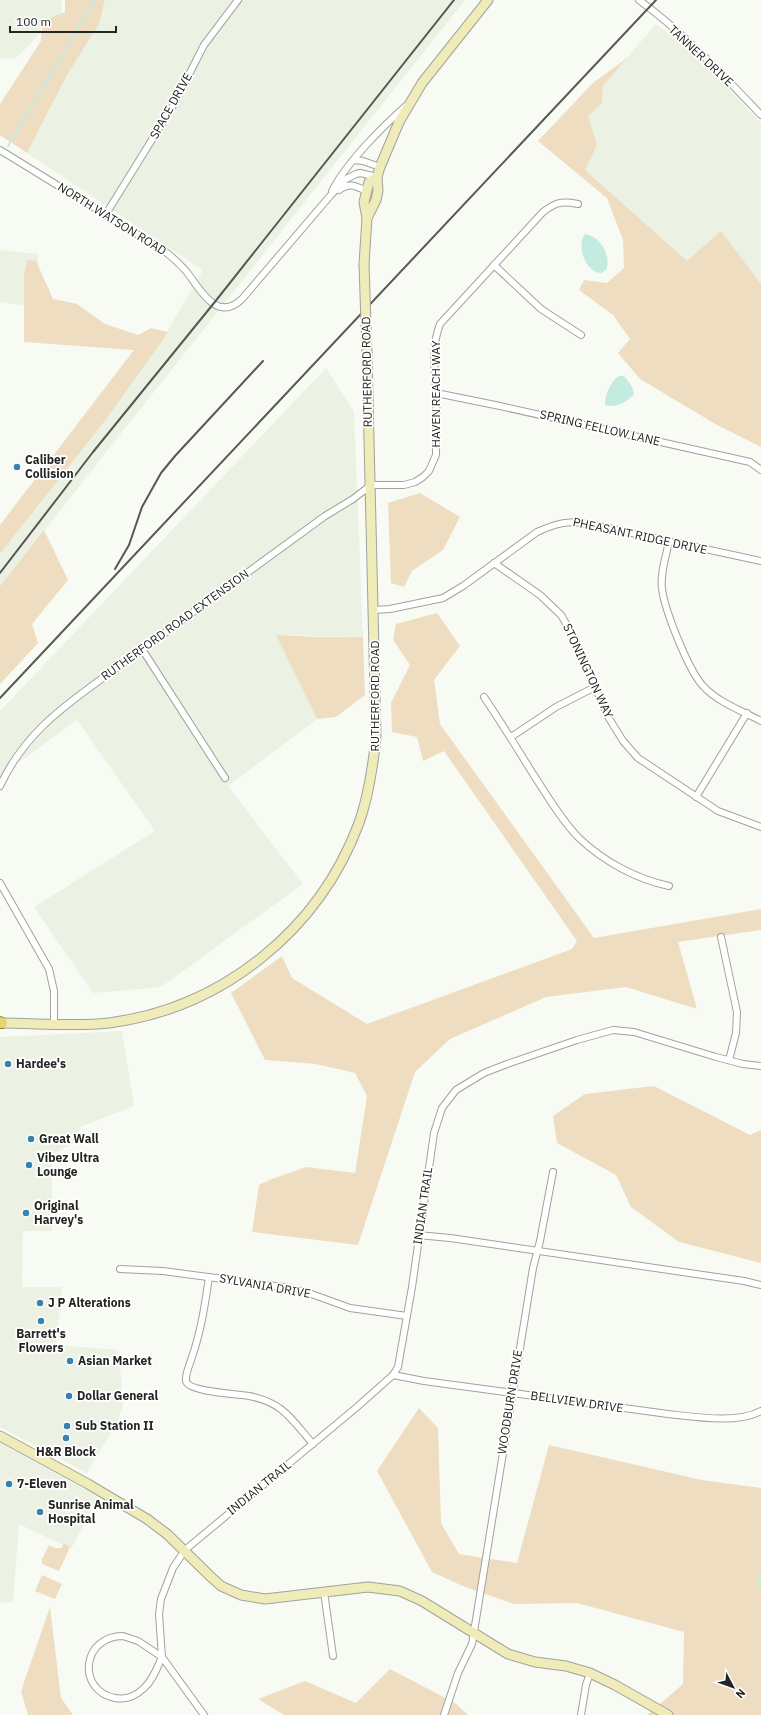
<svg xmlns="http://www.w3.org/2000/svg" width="761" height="1715" viewBox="0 0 761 1715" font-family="'IBM Plex Sans',sans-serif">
<rect width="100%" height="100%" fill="#f7fbf3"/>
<g fill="#ebf2e3">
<path d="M 0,0 L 61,0 L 62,11 L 16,58 L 0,59 Z"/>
<path d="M 105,0 L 465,0 L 0,586 L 0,554 L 104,422 L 160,344 L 203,270 L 27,153 L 67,75 L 99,24 Z"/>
<path d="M 656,24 L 707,66 L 761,123 L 761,284 L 721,231 L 687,262 L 585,170 L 597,145 L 588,116 L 602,103 L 603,86 Z"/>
<path d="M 0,250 L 38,254 L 36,307 L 0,302 Z"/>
<path d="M 326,368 L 354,412 L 363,637 L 276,635 L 317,719 L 228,786 L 303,884 L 161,987 L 93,993 L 34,907 L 155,831 L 77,720 L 0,776 L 0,711 Z"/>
<path d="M 122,1031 L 134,1106 L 80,1127 L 78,1140 L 52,1155 L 52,1231 L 23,1231 L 22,1287 L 62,1287 L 56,1345 L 119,1350 L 123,1405 L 117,1422 L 87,1473 L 0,1427 L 0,1037 Z"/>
<path d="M 0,1443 L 98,1497 L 71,1549 L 19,1524 L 13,1602 L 0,1603 Z"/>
</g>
<g fill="#efddc1">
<path d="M 65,0 L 105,0 L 99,24 L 67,75 L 27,153 L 0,135 L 0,104 L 41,41 C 41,23 48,17 65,12 Z"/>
<path d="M 627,58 L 603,86 L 602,103 L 588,116 L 597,145 L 585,170 L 687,261 L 721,231 L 761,284 L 761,447 L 717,425 L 640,379 L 618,353 L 630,339 L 613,315 L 579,290 L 584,280 L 607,283 L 624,268 L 623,240 L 607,198 L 538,141 L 593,83 Z"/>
<path d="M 27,260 L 36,261 L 53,299 L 77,304 L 105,324 L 138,335 L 151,328 L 168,332 L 160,344 L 104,422 L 0,554 L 0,525 L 134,350 L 24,342 L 24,276 Z"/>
<path d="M 420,493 L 460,517 L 443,550 L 412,571 L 404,587 L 391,583 L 388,503 Z"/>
<path d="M 44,530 L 68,580 L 32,624 L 38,643 L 0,684 L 0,586 Z"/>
<path d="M 437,613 L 460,646 L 434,680 L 440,724 L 594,938 L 761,909 L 761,930 L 678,942 L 697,1009 L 626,987 L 546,997 L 450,1039 L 415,1072 L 358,1245 L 252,1232 L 259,1185 L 272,1179 L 306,1167 L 355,1173 L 367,1096 L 355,1073 L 316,1064 L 265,1060 L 231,993 L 282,956 L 292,978 L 367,1024 L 572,949 L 577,941 L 444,751 L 423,761 L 417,737 L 392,732 L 391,703 L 410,665 L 393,640 L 396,624 Z"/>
<path d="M 276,635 L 319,637 L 363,637 L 365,695 L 336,717 L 317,719 Z"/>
<path d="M 654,1086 L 750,1135 L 761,1130 L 761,1263 L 679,1242 L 631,1207 L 616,1175 L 557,1143 L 553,1116 L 585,1094 Z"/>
<path d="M 419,1408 L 438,1428 L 441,1523 L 459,1554 L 517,1563 L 549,1445 L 702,1480 L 761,1488 L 761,1715 L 647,1715 L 683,1684 L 684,1632 L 577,1603 L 514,1604 L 465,1587 L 432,1572 L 377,1471 Z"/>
<path d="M 64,1543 L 70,1547 L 59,1571 L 42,1564 L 42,1559 L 49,1545 L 55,1548 L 61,1548 Z"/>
<path d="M 42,1575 L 62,1584 L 55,1599 L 35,1591 Z"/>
<path d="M 50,1607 L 61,1698 L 73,1715 L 28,1715 L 21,1691 Z"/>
<path d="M 390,1669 L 455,1703 L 468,1715 L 284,1715 L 258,1699 L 305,1681 L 356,1703 Z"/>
</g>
<g fill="#c4ebdf">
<path d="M 585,234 C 600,236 612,256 606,270 L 601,273 C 585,272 576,245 585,234 Z"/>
<path d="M 619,376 L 624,376 C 629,382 633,386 634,394 C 629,401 614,409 605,405 C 605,395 610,382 619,376 Z"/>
</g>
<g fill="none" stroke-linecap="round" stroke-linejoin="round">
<g stroke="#c4ebdf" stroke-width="2">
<path d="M 8,146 L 95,0"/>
<path d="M 761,1574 L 758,1580 L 761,1587"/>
</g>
<g stroke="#a0a39c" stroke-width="8">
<g id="street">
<path d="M 639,0 C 684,33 722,74 761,115"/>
<path d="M 0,150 L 163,250 C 171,256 179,263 186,271 C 199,287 216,324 242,299 L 330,196 L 346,179 L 356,174 L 360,173 L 377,177"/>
<path d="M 354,160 L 363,161 L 380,167"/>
<path d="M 339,190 C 350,182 356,186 366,191"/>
<path d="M 332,191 C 347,162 382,127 407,105"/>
<path d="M 106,214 L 174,104 L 204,45 L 238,0"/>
<path d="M 494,265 L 541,309 L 581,335"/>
<path d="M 436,393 L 500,406 L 750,462 L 761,470"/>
<path d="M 669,541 C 666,557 660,573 662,589 C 665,611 689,672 704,687 C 718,702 742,711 761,721"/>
<path d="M 494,563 L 540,595 L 561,615 L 575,639 L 607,715 L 623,741 L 638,758 L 718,811 L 761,827"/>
<path d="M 374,610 L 390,609 L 443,598 L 463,586 L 537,532 C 565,519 575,521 604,527 L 761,561"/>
<path d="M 142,649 L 225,778"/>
<path d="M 484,697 C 501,722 517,748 533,774 C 547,795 561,820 579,838 C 603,861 636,879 669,886"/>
<path d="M 511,737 L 556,707 L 595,687"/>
<path d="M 0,786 C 23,737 57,711 100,680 C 122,664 144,648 166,632 C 219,593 272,555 325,516 L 353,499 L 371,485 L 404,485 L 415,482 L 423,477 L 429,471 L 436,455 C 436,434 437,413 436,392 C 435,368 431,348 440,324 L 543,212 C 556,202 561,201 578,204"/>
<path d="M 696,797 L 747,713"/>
<path d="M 0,883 L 49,969 L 54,991 L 54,1024"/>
<path d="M 721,937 L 737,1012 L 736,1033 L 729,1060"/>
<path d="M 418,1235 L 450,1238 L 744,1281 L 761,1285"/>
<path d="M 120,1269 L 163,1271 L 283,1287 L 306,1292 L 350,1308 L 407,1316"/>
<path d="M 209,1277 C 205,1305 201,1331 192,1357 C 190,1364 185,1374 186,1381 C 188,1392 239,1394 249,1396 C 283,1402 292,1420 313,1444"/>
<path d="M 393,1375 L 424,1381 L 668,1414 C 695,1417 737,1424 761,1411"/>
<path d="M 324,1592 L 333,1656"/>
<path d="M 123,1636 L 138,1641 L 162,1657 C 157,1668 153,1680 144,1688 C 136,1696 126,1700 115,1698 C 76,1690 82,1636 123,1636 Z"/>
<path d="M 204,1715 L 162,1657 L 159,1614 L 161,1599 L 173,1568 L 185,1550 L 357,1407 L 393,1375 L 398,1367 L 412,1287 L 434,1133 L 442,1108 L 456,1090 L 484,1073 L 507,1064 L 577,1040 L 613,1030 L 634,1032 L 716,1057 L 743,1064 L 761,1066"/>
<path d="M 444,1715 L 458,1673 L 472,1644 L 533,1268 L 540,1241 L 553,1172"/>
<path d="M 581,1715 L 586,1685 L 590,1673"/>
</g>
</g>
<g stroke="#a0a39c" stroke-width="11">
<g id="secondary">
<path d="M 367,218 L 376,200 L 378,191 L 377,177 L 380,167 L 399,122 L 422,83 L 488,0"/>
<path d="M 364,264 L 367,218 L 364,202 L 369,182 L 377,177"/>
<path d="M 0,1023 C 36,1023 73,1027 109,1023 C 223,1008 319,930 359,823 C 369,795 373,766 376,737 L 367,354"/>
<path d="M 0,1436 L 88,1484 L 147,1519 L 167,1534 L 210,1576 L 221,1586 L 241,1595 L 265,1599 L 368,1587 L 400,1591 L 422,1601 L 508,1654 L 535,1662 L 566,1666 L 590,1673 L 615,1685 L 668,1715"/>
</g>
</g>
<g stroke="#92881a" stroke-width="12">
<path id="primary" d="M 0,1022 L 2,1023"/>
</g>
<use href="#street" stroke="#fff" stroke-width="6"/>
<use href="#secondary" stroke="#f0ecb9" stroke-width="9"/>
<use href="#primary" stroke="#e1d873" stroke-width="10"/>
<g stroke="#575854" stroke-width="2">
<path d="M 115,569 L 129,545 L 142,507 L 161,473 L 175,456 L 263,361"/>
<path d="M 0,573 L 93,452 L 214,303 L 454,0"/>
<path d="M 0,698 L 656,0"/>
</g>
<g stroke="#a0a39c" stroke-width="11" stroke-linecap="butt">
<path id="secondary-bridge" d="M 364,264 L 367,354"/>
</g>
<use href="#secondary-bridge" stroke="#f0ecb9" stroke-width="9"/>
</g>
<g fill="#3980b5" stroke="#fff" stroke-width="1.5">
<circle cx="17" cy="467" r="4"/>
<circle cx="8" cy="1064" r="4"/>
<circle cx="31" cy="1139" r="4"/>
<circle cx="29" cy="1165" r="4"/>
<circle cx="26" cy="1213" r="4"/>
<circle cx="40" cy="1303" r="4"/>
<circle cx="41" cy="1321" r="4"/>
<circle cx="70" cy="1361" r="4"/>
<circle cx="69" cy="1396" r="4"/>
<circle cx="67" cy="1426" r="4"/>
<circle cx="66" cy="1438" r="4"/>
<circle cx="9" cy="1484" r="4"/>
<circle cx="40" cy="1512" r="4"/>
</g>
<g text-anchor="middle" stroke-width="3.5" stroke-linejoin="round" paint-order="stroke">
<g font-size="12" fill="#242522" stroke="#fff">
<text transform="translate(701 56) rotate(43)" y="4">TANNER DRIVE</text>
<text transform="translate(171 106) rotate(-61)" y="4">SPACE DRIVE</text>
<text transform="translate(112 219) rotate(32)" y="4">NORTH WATSON ROAD</text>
<text transform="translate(367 372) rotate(-91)" y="4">RUTHERFORD ROAD</text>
<text transform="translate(436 394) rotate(-90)" y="4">HAVEN REACH WAY</text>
<text transform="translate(600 428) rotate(13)" y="4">SPRING FELLOW LANE</text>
<text transform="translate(640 536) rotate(12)" y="4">PHEASANT RIDGE DRIVE</text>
<text transform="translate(175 625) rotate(-36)" y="4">RUTHERFORD ROAD EXTENSION</text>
<text transform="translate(588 671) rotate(65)" y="4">STONINGTON WAY</text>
<text transform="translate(375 696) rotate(-90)" y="4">RUTHERFORD ROAD</text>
<text transform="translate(423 1206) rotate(-82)" y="4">INDIAN TRAIL</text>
<text transform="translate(265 1286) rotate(10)" y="4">SYLVANIA DRIVE</text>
<text transform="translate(510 1402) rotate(-81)" y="4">WOODBURN DRIVE</text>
<text transform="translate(577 1402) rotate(8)" y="4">BELLVIEW DRIVE</text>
<text transform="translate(259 1488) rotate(-39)" y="4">INDIAN TRAIL</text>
</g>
<g font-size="12" font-weight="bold" fill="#242522" stroke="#fff" text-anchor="start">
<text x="25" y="464">Caliber<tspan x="25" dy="14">Collision</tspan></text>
<text x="16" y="1068">Hardee's</text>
<text x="39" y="1143">Great Wall</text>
<text x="37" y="1162">Vibez Ultra<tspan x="37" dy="14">Lounge</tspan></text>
<text x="34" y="1210">Original<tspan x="34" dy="14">Harvey's</tspan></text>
<text x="48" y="1307">J P Alterations</text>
<text x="41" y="1338" text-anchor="middle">Barrett's<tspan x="41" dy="14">Flowers</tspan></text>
<text x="78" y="1365">Asian Market</text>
<text x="77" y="1400">Dollar General</text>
<text x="75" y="1430">Sub Station II</text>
<text x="66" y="1456" text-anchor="middle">H&amp;R Block</text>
<text x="17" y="1488">7-Eleven</text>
<text x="48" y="1509">Sunrise Animal<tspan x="48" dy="14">Hospital</tspan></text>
</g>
</g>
<g transform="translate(733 1687) rotate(131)" stroke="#ffffff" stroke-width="3" paint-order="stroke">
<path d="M0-3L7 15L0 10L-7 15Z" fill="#242522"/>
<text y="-6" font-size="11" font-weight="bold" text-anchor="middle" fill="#242522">N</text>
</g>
<path d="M10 26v6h106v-6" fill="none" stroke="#242522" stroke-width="2"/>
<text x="16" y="26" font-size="12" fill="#242522" stroke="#ffffff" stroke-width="3" paint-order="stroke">100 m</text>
</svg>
